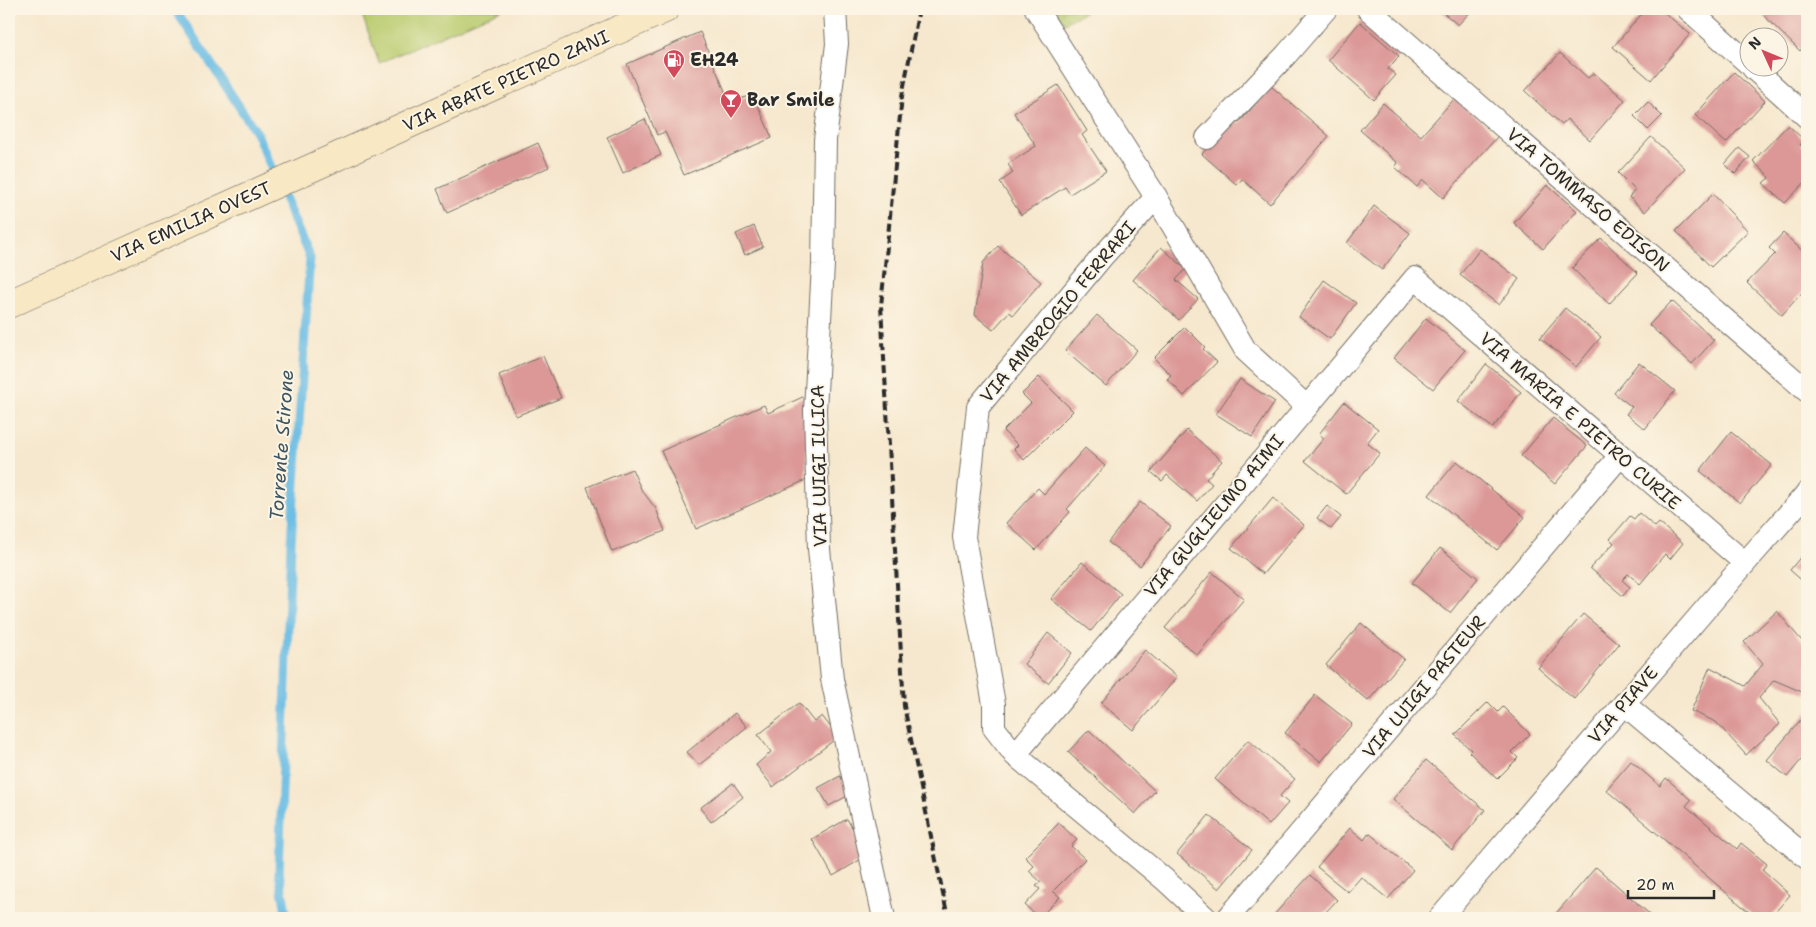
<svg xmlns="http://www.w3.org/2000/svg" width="1816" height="927" viewBox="0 0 1816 927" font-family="'Shantell Sans',sans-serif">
<defs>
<pattern id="park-dots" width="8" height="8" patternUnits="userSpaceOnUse" patternTransform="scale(1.25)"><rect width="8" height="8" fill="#bacc70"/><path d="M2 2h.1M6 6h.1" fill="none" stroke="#a0af61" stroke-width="1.8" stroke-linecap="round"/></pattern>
</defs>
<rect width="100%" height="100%" fill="#fcf5e5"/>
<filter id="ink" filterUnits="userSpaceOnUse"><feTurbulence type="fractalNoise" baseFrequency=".02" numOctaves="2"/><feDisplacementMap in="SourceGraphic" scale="10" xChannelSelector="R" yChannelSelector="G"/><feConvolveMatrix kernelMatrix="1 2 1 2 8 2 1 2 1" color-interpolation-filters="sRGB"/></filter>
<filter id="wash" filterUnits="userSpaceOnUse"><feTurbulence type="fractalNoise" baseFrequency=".0096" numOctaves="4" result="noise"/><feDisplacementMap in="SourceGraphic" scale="20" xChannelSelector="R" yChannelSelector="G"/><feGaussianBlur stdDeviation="1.12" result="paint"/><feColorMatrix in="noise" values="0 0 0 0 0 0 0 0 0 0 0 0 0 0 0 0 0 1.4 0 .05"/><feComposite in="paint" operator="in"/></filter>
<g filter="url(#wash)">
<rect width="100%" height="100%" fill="#f6e8ce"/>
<path fill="#bacc70" stroke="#727c4e" d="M 360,9 L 503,9 L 379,63 Z"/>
<path fill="url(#park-dots)" stroke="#727c4e" d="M 1055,9 L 1090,9 L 1065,23 Z"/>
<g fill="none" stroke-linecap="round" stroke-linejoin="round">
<path stroke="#68bce4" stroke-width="9" d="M 175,9 L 256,132 L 310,258 L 291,543 L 279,872 L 287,918"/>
</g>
<g id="blocks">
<g fill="#db9897">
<path d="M 1439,9 L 1473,9 L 1458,25 Z"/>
<path d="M 1646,9 L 1660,9 L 1690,34 L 1651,80 L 1613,47 Z"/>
<path d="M 1761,9 L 1807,9 L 1807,43 L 1800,51 L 1759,11 Z"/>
<path d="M 1360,22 L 1399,56 L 1388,69 L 1396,75 L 1374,100 L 1328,60 Z"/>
<path d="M 700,32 L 730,103 L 753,94 L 772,138 L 684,175 L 665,132 L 657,135 L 627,64 Z"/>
<path d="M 1560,53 L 1588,78 L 1594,73 L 1625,100 L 1590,140 L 1567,119 L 1562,125 L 1525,91 Z"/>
<path d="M 1734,72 L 1765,101 L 1726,143 L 1695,115 Z"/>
<path d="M 1058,85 L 1087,131 L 1082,135 L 1106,171 L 1070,194 L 1065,187 L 1021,215 L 1000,182 L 1013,173 L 1008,164 L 1036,146 L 1014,113 Z"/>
<path d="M 1271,86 L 1329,136 L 1270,204 L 1242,179 L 1237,185 L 1202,154 L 1233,118 L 1239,123 Z"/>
<path d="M 1455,98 L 1498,136 L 1443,198 L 1423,180 L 1417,187 L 1395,167 L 1398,163 L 1360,130 L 1383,103 L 1421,136 Z"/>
<path d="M 1648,102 L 1662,116 L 1648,130 L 1634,116 Z"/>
<path d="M 645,119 L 661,155 L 623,173 L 607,137 Z"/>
<path d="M 1788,125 L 1804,140 L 1800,145 L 1807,152 L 1807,180 L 1785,203 L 1763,183 L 1770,177 L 1753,161 Z"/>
<path d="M 1651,137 L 1685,168 L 1645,212 L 1629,197 L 1635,190 L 1618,173 Z"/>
<path d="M 538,143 L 549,167 L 447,213 L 437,189 Z"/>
<path d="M 1739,148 L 1750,157 L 1735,174 L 1725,164 Z"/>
<path d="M 1547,185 L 1577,211 L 1543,249 L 1514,223 Z"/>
<path d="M 1713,194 L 1748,231 L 1711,267 L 1676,231 Z"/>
<path d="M 1374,206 L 1410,233 L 1382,270 L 1347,243 Z"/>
<path d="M 754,226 L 763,247 L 745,255 L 736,234 Z"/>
<path d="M 1783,233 L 1807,255 L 1807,287 L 1782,315 L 1747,283 L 1775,254 L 1769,248 Z"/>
<path d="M 1601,238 L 1638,273 L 1609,304 L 1572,268 Z"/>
<path d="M 998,246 L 1041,282 L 1013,315 L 1009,312 L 993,330 L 975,315 L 983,263 Z"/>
<path d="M 1161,247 L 1186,269 L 1176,280 L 1198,299 L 1179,320 L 1133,280 Z"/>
<path d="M 1480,249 L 1519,279 L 1499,305 L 1460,275 Z"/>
<path d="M 1324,280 L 1356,303 L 1330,339 L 1299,317 Z"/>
<path d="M 1672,301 L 1714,340 L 1692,364 L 1649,325 Z"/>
<path d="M 1565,308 L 1601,337 L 1576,367 L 1540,338 Z"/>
<path d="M 1097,315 L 1137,350 L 1106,386 L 1065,351 Z"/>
<path d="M 1426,318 L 1465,350 L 1433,389 L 1394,358 Z"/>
<path d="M 1185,327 L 1205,347 L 1203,349 L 1217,362 L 1184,396 L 1167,379 L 1171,375 L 1154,358 Z"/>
<path d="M 543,356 L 561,398 L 516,416 L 499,375 Z"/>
<path d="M 1639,362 L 1675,391 L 1645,429 L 1626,414 L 1632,407 L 1614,393 Z"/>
<path d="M 1486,364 L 1521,392 L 1493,428 L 1458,401 Z"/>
<path d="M 1039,377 L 1073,411 L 1024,460 L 1014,449 L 1018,445 L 1003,431 L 1031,403 L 1022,394 Z"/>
<path d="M 1240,379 L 1275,402 L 1252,437 L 1216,414 Z"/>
<path d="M 807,395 L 806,480 L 696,529 L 661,451 L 764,405 L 768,413 Z"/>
<path d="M 1344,402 L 1378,429 L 1367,443 L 1380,453 L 1346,494 L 1305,461 L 1324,438 L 1319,434 Z"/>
<path d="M 1553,418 L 1587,446 L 1555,484 L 1521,456 Z"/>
<path d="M 1187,430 L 1222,461 L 1206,479 L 1212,484 L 1197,501 L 1167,475 L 1162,481 L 1151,472 Z"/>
<path d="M 1731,432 L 1772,465 L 1740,503 L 1700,471 Z"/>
<path d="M 1085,448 L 1105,466 L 1067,509 L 1070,512 L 1036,550 L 1006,523 L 1038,488 L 1044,494 Z"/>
<path d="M 1457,461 L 1525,517 L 1497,550 L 1429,495 Z"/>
<path d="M 632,469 L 641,489 L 656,509 L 665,531 L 612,552 L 587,487 Z"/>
<path d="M 1273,498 L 1304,525 L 1263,574 L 1231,548 Z"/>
<path d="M 1140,502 L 1171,526 L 1140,566 L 1108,542 Z"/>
<path d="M 1327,506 L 1341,517 L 1331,529 L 1317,518 Z"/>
<path d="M 1639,513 L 1655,527 L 1659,523 L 1683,543 L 1670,559 L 1665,554 L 1640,584 L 1628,574 L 1622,580 L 1630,587 L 1623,596 L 1590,568 L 1614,543 L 1610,539 L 1630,516 L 1634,519 Z"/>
<path d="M 1440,548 L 1478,578 L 1450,613 L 1412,583 Z"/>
<path d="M 1807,549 L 1807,585 L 1790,570 Z"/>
<path d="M 1082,562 L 1121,594 L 1091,631 L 1051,599 Z"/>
<path d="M 1212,572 L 1244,599 L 1197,655 L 1165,628 Z"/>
<path d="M 1777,611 L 1801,640 L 1807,643 L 1807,694 L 1774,680 L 1759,698 L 1780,724 L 1746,755 L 1716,722 L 1691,711 L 1710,667 L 1745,686 L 1763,664 L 1744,642 Z"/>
<path d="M 1583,614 L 1619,644 L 1574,699 L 1538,668 Z"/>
<path d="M 1361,623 L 1404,659 L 1368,701 L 1326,665 Z"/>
<path d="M 1048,633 L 1072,653 L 1048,683 L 1024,664 Z"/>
<path d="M 1145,650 L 1177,677 L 1133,730 L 1101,703 Z"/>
<path d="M 1315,695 L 1352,724 L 1321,762 L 1285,733 Z"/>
<path d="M 1488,702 L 1498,712 L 1503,707 L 1530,734 L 1512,752 L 1518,758 L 1497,779 L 1469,752 L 1471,750 L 1455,735 Z"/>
<path d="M 799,703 L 814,722 L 822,716 L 838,737 L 773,787 L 756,765 L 771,752 L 758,735 Z"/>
<path d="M 1807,712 L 1807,753 L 1787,777 L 1767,760 Z"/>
<path d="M 735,713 L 747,727 L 699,765 L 687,752 Z"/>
<path d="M 1089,730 L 1155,791 L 1135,814 L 1068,752 Z"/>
<path d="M 1248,740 L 1295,779 L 1280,796 L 1288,803 L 1269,825 L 1215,779 Z"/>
<path d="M 1426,760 L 1485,810 L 1452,850 L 1393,799 Z"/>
<path d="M 1631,761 L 1660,786 L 1666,778 L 1691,800 L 1686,806 L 1737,849 L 1741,843 L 1767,864 L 1762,870 L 1790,895 L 1770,918 L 1756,918 L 1606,790 Z"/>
<path d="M 840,776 L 851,794 L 829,806 L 818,788 Z"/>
<path d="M 733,783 L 743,797 L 711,822 L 700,808 Z"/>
<path d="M 1209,815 L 1252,850 L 1219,889 L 1177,854 Z"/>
<path d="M 847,819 L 868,855 L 833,876 L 812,839 Z"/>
<path d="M 1059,823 L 1077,840 L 1071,846 L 1085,859 L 1053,891 L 1060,897 L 1039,918 L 1025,905 L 1040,889 L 1036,886 L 1041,882 L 1029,871 L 1034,866 L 1025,857 Z"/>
<path d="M 1350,828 L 1364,840 L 1369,833 L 1413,870 L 1388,899 L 1361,877 L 1348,892 L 1317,867 Z"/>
<path d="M 1596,867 L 1654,918 L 1552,918 Z"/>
<path d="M 1310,875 L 1337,900 L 1324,914 L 1328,918 L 1271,918 Z"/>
</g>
</g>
</g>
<g filter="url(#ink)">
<use href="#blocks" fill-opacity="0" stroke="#726d64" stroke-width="1"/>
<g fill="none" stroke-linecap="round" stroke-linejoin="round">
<g stroke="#726d64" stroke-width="24">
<g id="street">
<path d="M 835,9 L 837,44 L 825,140 L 823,265 L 815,410 L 819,549 L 832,679 L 884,918"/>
<path d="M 1036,9 L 1156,197 L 1101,258 L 978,407 L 964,537 L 994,704 L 994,728 L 1015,755 L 1164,879 L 1206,918"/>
<path d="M 1368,9 L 1807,391"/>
<path d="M 1688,9 L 1748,63"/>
<path d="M 1753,68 L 1807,117"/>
<path d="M 1207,138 L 1286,55 L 1326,9"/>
<path d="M 1156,197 L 1246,351 L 1306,406"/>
<path d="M 1624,704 L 1807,858"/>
<path d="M 1015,755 L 1415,278 L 1745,563"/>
<path d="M 1228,918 L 1620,456"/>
<path d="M 1440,918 L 1745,563 L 1807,493"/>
</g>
</g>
<g stroke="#726d64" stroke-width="29">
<path id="secondary" d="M 9,304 L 665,9"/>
</g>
<use href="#street" stroke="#fff" stroke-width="22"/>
<use href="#secondary" stroke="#f8e8c3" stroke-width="28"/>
<path stroke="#2b2b2b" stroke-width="4" stroke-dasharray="8 4" stroke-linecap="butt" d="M 919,9 L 902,96 L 881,306 L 904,706 L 948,918"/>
</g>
</g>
<defs>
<g id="fuel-pin" transform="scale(1.125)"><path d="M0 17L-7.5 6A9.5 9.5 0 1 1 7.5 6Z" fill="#d1495b" stroke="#fcf5e5"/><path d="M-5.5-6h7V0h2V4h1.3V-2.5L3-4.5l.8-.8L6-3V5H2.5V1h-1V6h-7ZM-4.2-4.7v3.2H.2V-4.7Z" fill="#fff"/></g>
<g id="bar-pin" transform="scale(1.125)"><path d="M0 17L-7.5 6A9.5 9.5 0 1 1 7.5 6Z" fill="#d1495b" stroke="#fcf5e5"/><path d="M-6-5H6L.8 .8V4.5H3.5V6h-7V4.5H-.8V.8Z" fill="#fff"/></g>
</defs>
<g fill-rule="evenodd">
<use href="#fuel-pin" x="674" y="60"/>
<use href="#bar-pin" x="731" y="100"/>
</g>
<g text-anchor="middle" stroke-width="4" stroke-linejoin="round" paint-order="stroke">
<g font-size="18" font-weight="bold" fill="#2b2b2b" stroke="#fcf5e5" text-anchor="start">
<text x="690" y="66">EH24</text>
<text x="747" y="106">Bar Smile</text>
</g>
<g font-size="18" fill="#2b2b2b" stroke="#fcf5e5">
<text transform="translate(506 81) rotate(-24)" y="6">VIA ABATE PIETRO ZANI</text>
<text transform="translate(1588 200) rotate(41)" y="6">VIA TOMMASO EDISON</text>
<text transform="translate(191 222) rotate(-24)" y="6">VIA EMILIA OVEST</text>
<text transform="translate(1058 312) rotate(-50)" y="6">VIA AMBROGIO FERRARI</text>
<text transform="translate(1580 421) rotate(41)" y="6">VIA MARIA E PIETRO CURIE</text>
<text transform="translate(819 466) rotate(-91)" y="6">VIA LUIGI ILLICA</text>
<text transform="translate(1214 516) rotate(-50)" y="6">VIA GUGLIELMO AIMI</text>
<text transform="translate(1424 687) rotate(-50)" y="6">VIA LUIGI PASTEUR</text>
<text transform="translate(1623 705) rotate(-49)" y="6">VIA PIAVE</text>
</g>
<g font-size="19" font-style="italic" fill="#3d5662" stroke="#fcf5e5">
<text transform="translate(281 445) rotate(-86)" y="7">Torrente Stirone</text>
</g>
</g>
<rect width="1816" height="927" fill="none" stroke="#fcf5e5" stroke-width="30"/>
<g transform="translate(1764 52) rotate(314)"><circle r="24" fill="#fcf5e5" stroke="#a8a49b"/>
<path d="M0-4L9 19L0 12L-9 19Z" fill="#d1495b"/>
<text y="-8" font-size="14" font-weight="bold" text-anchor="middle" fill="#2b2b2b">N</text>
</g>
<path d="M1628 890v8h86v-8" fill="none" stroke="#2b2b2b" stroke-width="2.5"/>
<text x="1636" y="890" font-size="15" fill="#2b2b2b" stroke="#fcf5e5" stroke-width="4" paint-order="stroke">20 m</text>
</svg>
